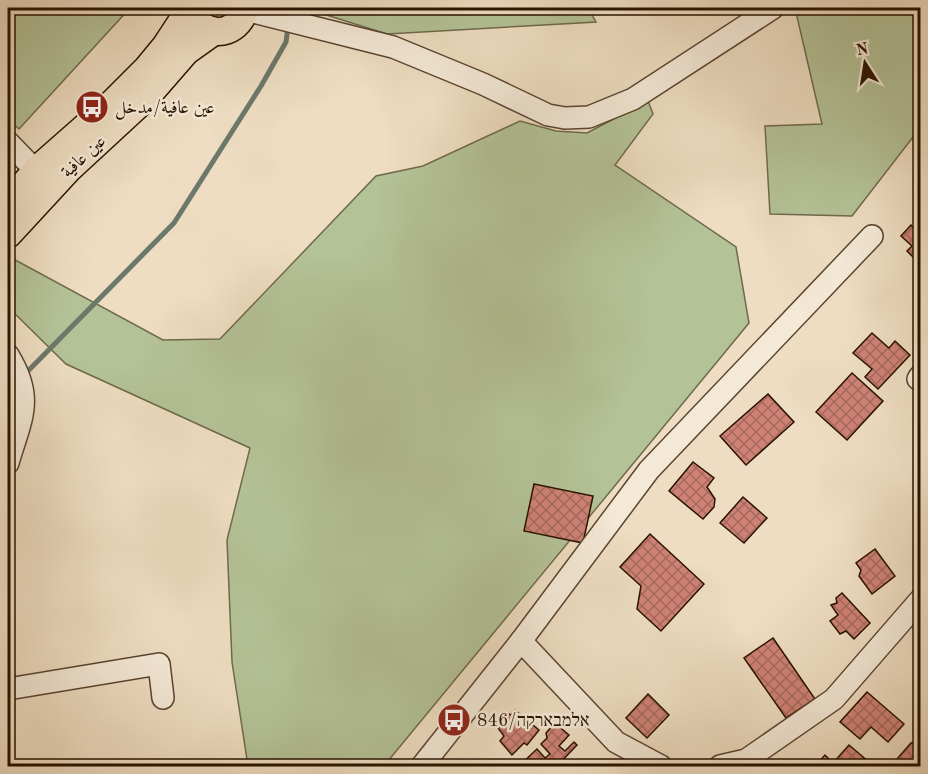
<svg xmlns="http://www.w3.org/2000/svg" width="928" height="774" viewBox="0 0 928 774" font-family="'Old Standard TT',Amiri,'Frank Ruhl Libre',serif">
<defs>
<pattern id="building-cross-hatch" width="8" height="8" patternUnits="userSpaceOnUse" patternTransform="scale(1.5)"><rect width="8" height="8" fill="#ce8276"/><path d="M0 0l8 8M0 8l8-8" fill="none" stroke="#a7695e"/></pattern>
</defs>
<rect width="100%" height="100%" fill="#eeddc2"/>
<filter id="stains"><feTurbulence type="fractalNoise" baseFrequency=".00333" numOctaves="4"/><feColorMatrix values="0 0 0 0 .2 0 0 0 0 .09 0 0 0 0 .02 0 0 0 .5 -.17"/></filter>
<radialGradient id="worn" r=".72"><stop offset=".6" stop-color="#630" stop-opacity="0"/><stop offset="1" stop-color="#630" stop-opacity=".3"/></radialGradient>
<g fill="#b4c297" stroke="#6e6a4c" stroke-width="1.5">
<path d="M 8,8 L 130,8 L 19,129 L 8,119 Z"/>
<path d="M 324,8 L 588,8 L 596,22 L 387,34 L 323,14 Z"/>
<path d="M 795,8 L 920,8 L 920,128 L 852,216 L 770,214 L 765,126 L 822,124 Z"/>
<path d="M 648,101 L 653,114 L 615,165 L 736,247 L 749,323 L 388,761 L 381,766 L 248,766 L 232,662 L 227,540 L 250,448 L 66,364 L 8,307 L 8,256 L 163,340 L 220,339 L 376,176 L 423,166 L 520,121 L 556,131 L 587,133 Z"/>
</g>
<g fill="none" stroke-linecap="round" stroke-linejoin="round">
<g stroke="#6c786a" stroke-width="5">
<path d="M 23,376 L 174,223 L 261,86 L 286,42 L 288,27"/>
<path d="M 8,392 L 16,383"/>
</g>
</g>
<g fill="url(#building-cross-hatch)" stroke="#281200" stroke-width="1.5">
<path d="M 911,225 L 917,231 L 920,227 L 920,264 L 907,251 L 912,246 L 901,236 Z"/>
<path d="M 872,333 L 889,348 L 895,341 L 910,355 L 878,389 L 865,377 L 872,369 L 853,353 Z"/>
<path d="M 852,373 L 883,401 L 847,440 L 816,412 Z"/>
<path d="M 768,394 L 794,422 L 746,465 L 720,436 Z"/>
<path d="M 693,462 L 714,478 L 707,487 L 715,499 L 714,507 L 703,519 L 669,491 Z"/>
<path d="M 534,484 L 593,496 L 583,543 L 524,531 Z"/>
<path d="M 743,497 L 767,518 L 744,543 L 720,523 Z"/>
<path d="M 650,534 L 704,584 L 661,631 L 637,609 L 641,586 L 620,567 Z"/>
<path d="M 875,549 L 895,576 L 872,594 L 859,576 L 861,570 L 856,563 Z"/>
<path d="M 842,593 L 870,623 L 854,639 L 846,631 L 840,634 L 830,621 L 838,615 L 831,605 L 837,603 L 836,598 Z"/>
<path d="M 773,638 L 815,699 L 786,718 L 744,658 Z"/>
<path d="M 867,692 L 904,724 L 888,742 L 871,727 L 860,739 L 840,722 Z"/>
<path d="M 648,694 L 669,715 L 647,738 L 626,718 Z"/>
<path d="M 515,710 L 539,730 L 527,745 L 524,743 L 512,755 L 500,741 L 504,736 L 498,728 L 504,724 L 503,718 L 507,713 L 511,715 Z"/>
<path d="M 555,723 L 569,735 L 559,746 L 565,751 L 574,742 L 577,745 L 557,766 L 519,766 L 537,749 L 545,758 L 550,754 L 541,744 L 547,738 L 546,733 Z"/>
<path d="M 920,740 L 920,766 L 891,766 L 911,743 Z"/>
<path d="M 849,745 L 869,762 L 865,766 L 815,766 L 825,755 L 833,763 Z"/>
</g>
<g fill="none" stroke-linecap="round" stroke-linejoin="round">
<g stroke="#5a4530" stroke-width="24">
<g id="minor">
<path d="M 245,10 L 393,47 L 483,84 L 548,115 L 565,118 L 589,117 L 633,99 L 773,8"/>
<path d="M 8,142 L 36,171"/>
<path d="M 8,355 C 35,399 21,418 8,463"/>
<path d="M 918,379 L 920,376"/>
<path d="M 521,641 L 616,742 L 661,766"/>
<path d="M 8,689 L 159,664 L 163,698"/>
<path d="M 422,766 L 521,641 L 649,470 L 872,236"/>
<path d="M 720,766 L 746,760 L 834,699 L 920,600"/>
</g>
</g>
<g stroke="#281200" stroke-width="30">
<g id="major">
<path d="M 199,23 C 216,40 240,30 245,8"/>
<path d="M 8,204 L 36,171 L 111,105 L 147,69 L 166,46 L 191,8"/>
<path d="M 8,234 L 68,169 L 146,97 L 186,51 L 214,31"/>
</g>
</g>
<use href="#minor" stroke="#f4e9d7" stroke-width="21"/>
<use href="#major" stroke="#eeddc2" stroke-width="27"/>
</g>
<defs>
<g id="bus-disc" transform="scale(1.725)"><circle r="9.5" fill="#8f2418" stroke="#f4e9d7"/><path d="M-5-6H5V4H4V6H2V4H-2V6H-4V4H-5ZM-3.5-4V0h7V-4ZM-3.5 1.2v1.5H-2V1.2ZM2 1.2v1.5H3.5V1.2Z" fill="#fff"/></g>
</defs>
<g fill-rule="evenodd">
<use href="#bus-disc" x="92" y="107"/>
<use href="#bus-disc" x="454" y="720"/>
</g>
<g text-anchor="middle" stroke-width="5" stroke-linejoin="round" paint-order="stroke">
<g font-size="18" fill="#281200" stroke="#f4e9d7" text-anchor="start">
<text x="115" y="113">عين عافية/مدخل</text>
<text x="477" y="726">אלמבארקה/846</text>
</g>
<g font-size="18" fill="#281200" stroke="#f4e9d7">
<text transform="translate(83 156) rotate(-43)" y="6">عين عافية</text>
</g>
</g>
<rect width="928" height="774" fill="none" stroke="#eeddc2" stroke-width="30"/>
<rect x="9" y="9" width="910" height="756" fill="none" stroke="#281200" stroke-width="3"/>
<rect x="15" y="15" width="898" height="744" fill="none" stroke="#281200" stroke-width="1.5"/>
<g transform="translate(865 63) rotate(348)" stroke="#f4e9d7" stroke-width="4.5" paint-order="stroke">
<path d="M0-4.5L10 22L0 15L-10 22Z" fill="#281200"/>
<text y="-9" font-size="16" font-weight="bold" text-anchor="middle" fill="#281200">N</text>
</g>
<rect width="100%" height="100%" filter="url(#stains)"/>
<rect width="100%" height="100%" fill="url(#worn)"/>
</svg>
